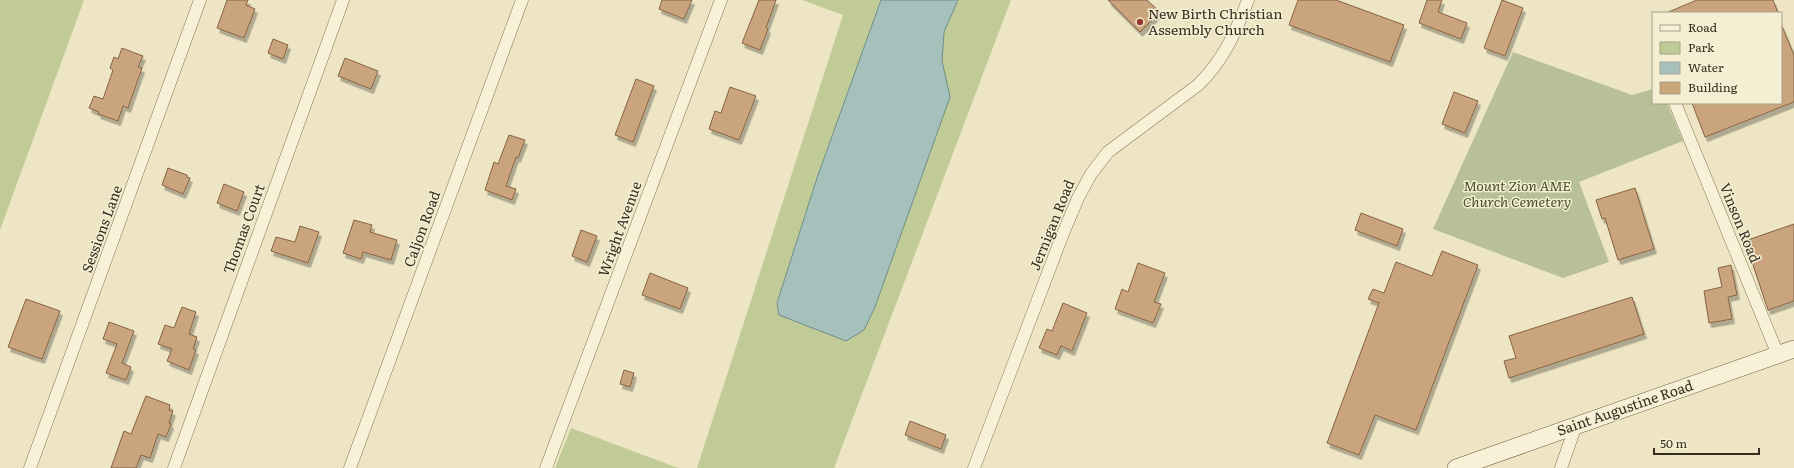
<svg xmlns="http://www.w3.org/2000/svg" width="1794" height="468" viewBox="0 0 1794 468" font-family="Literata,serif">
<defs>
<filter id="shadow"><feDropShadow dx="2.5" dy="4.5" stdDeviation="0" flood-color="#0004"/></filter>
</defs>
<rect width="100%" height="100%" fill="#ede5c4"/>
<g fill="#c0cb98">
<path d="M 0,0 L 84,0 L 0,230 Z"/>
<path d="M 802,0 L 881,0 L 817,178 L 777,303 L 950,97 L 942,61 L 944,32 L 958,0 L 1011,0 L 834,468 L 697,468 L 843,15 Z"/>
<path d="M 571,428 L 678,468 L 555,468 Z"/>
</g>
<path fill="#b7c097" d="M 1513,52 L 1632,95 L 1653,89 L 1653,103 L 1667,103 L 1683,141 L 1579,182 L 1609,262 L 1563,278 L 1433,229 Z"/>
<path fill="#a6c0bb" stroke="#6d8e89" d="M 881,0 L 958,0 L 944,32 L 942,61 L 950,97 L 875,307 L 864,330 L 846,341 L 779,315 L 777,303 L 817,178 Z"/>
<g fill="#caa47b" stroke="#856342" filter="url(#shadow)">
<path d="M 227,0 L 248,0 L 246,5 L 255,9 L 244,38 L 217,28 Z"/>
<path d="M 662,0 L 692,0 L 684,19 L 659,9 Z"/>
<path d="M 759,0 L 776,0 L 766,28 L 768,29 L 760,50 L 742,43 Z"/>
<path d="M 1108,0 L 1147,0 L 1160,12 L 1140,32 Z"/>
<path d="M 1298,0 L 1336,0 L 1404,25 L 1390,62 L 1289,25 Z"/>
<path d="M 1427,0 L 1442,0 L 1438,12 L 1467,23 L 1461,39 L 1419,23 Z"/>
<path d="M 1502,0 L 1523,8 L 1505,56 L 1484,48 Z"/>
<path d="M 1697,0 L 1773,0 L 1778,13 L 1666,13 Z"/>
<path d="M 1781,24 L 1794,55 L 1794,102 L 1705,137 L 1692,103 L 1781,103 Z"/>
<path d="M 273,39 L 288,45 L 283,59 L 268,53 Z"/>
<path d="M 122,48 L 143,56 L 138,67 L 142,68 L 128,108 L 123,106 L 118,121 L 98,114 L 99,112 L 89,108 L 94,96 L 103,99 L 113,70 L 110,68 L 114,57 L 118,59 Z"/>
<path d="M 345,58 L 378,71 L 371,89 L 338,76 Z"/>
<path d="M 636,79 L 654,86 L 633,142 L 615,135 Z"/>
<path d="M 730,87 L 756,96 L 739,140 L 709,129 L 715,111 L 721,113 Z"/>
<path d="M 1454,92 L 1478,101 L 1465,133 L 1442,124 Z"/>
<path d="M 509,135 L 525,140 L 518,158 L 516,157 L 506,186 L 516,189 L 512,200 L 485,190 L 494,162 L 498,164 Z"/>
<path d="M 168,168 L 187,175 L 187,177 L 190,178 L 183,194 L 162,185 Z"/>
<path d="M 224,184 L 244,192 L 237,211 L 217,203 Z"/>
<path d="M 1635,188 L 1654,249 L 1618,260 L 1605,218 L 1602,219 L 1596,200 Z"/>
<path d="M 1361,213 L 1403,229 L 1397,246 L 1355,230 Z"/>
<path d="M 354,220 L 372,225 L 370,232 L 397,240 L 391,260 L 363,252 L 361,259 L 343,253 Z"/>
<path d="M 1794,224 L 1794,301 L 1768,310 L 1745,241 Z"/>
<path d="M 300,226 L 319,232 L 308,263 L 271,251 L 276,237 L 295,242 Z"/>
<path d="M 581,230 L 597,236 L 587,262 L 572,256 Z"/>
<path d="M 1442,251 L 1478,265 L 1416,430 L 1375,415 L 1359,455 L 1327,443 L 1379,303 L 1368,299 L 1373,289 L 1384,293 L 1396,262 L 1432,276 Z"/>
<path d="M 1138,263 L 1165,273 L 1154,302 L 1161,304 L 1153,323 L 1115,309 L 1122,289 L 1128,292 Z"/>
<path d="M 1731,265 L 1737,295 L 1728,297 L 1732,319 L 1709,323 L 1704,291 L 1722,287 L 1718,268 Z"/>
<path d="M 650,273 L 688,288 L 680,309 L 642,295 Z"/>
<path d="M 1632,297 L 1644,334 L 1509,378 L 1504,361 L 1516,358 L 1509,336 Z"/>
<path d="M 26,299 L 60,311 L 42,359 L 8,347 Z"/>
<path d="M 1063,303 L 1087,313 L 1072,351 L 1061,346 L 1057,355 L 1039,348 L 1047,329 L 1052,331 Z"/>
<path d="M 182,307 L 196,312 L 189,334 L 197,337 L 193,349 L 196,350 L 189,370 L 167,361 L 172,349 L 158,344 L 165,325 L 174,328 Z"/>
<path d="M 109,322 L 134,331 L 122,363 L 131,367 L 126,380 L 106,373 L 117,344 L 103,339 Z"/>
<path d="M 624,370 L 634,373 L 630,387 L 620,384 Z"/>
<path d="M 146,396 L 170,405 L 169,410 L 173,411 L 169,423 L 171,424 L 166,437 L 158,434 L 150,458 L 141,455 L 136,468 L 111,468 L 124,431 L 131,434 Z"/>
<path d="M 910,421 L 946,435 L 941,449 L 905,435 Z"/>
</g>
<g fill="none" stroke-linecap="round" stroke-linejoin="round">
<g stroke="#87775b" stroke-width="13">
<g id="minor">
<path d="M 1675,103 L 1778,355"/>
<path d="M 30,468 L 200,0"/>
<path d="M 174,468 L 343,0"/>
<path d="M 350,468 L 522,0"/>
<path d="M 546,468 L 721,0"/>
<path d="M 974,468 L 1062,236 L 1078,198 L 1091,174 L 1108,152 L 1198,85 C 1223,61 1236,32 1248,0"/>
<path d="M 1561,468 L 1576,425"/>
</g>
</g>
<g stroke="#69583e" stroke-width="18">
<path id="secondary" d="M 1456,468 L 1794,349"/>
</g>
<use href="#minor" stroke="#f8f1d7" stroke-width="12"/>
<use href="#secondary" stroke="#f8f1d7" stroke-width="17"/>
</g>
<circle fill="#94372d" stroke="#f4eed3" stroke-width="1.5" cx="1140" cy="22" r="4"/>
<g text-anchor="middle" stroke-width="3" stroke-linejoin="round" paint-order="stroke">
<g font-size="14" fill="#372d1f" stroke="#f4eed3" text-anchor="start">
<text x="1148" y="19">New Birth Christian<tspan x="1148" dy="16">Assembly Church</tspan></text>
</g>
<g font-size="14" font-style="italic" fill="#435326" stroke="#f4eed3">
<text x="1517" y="191">Mount Zion AME<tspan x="1517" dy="16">Church Cemetery</tspan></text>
</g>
<g font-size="14" fill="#372d1f" stroke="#f4eed3">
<text transform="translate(1740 223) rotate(68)" y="5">Vinson Road</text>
<text transform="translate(1052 225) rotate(-68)" y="5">Jernigan Road</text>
<text transform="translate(102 229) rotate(-70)" y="5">Sessions Lane</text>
<text transform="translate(244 229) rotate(-70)" y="5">Thomas Court</text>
<text transform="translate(422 229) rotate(-70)" y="5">Caljon Road</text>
<text transform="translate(620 229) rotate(-70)" y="5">Wright Avenue</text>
<text transform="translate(1625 408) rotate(-19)" y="5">Saint Augustine Road</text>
</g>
</g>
<rect x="1652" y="12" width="130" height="92" fill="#f4eed3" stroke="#a8a18b"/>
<rect x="1660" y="25" width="20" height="6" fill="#f8f1d7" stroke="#a8a18b"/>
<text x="1688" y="32" font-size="12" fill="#372d1f">Road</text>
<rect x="1660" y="42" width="20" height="12" fill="#c0cb98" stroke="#a8a18b"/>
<text x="1688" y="52" font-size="12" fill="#372d1f">Park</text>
<rect x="1660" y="62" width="20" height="12" fill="#a6c0bb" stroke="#a8a18b"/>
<text x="1688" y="72" font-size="12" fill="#372d1f">Water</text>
<rect x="1660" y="82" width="20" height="12" fill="#caa47b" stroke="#a8a18b"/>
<text x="1688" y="92" font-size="12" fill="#372d1f">Building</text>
<path d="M1654 448v6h105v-6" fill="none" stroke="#372d1f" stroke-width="2"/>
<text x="1660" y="448" font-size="12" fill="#372d1f" stroke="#f4eed3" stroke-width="3" paint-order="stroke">50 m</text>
</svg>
